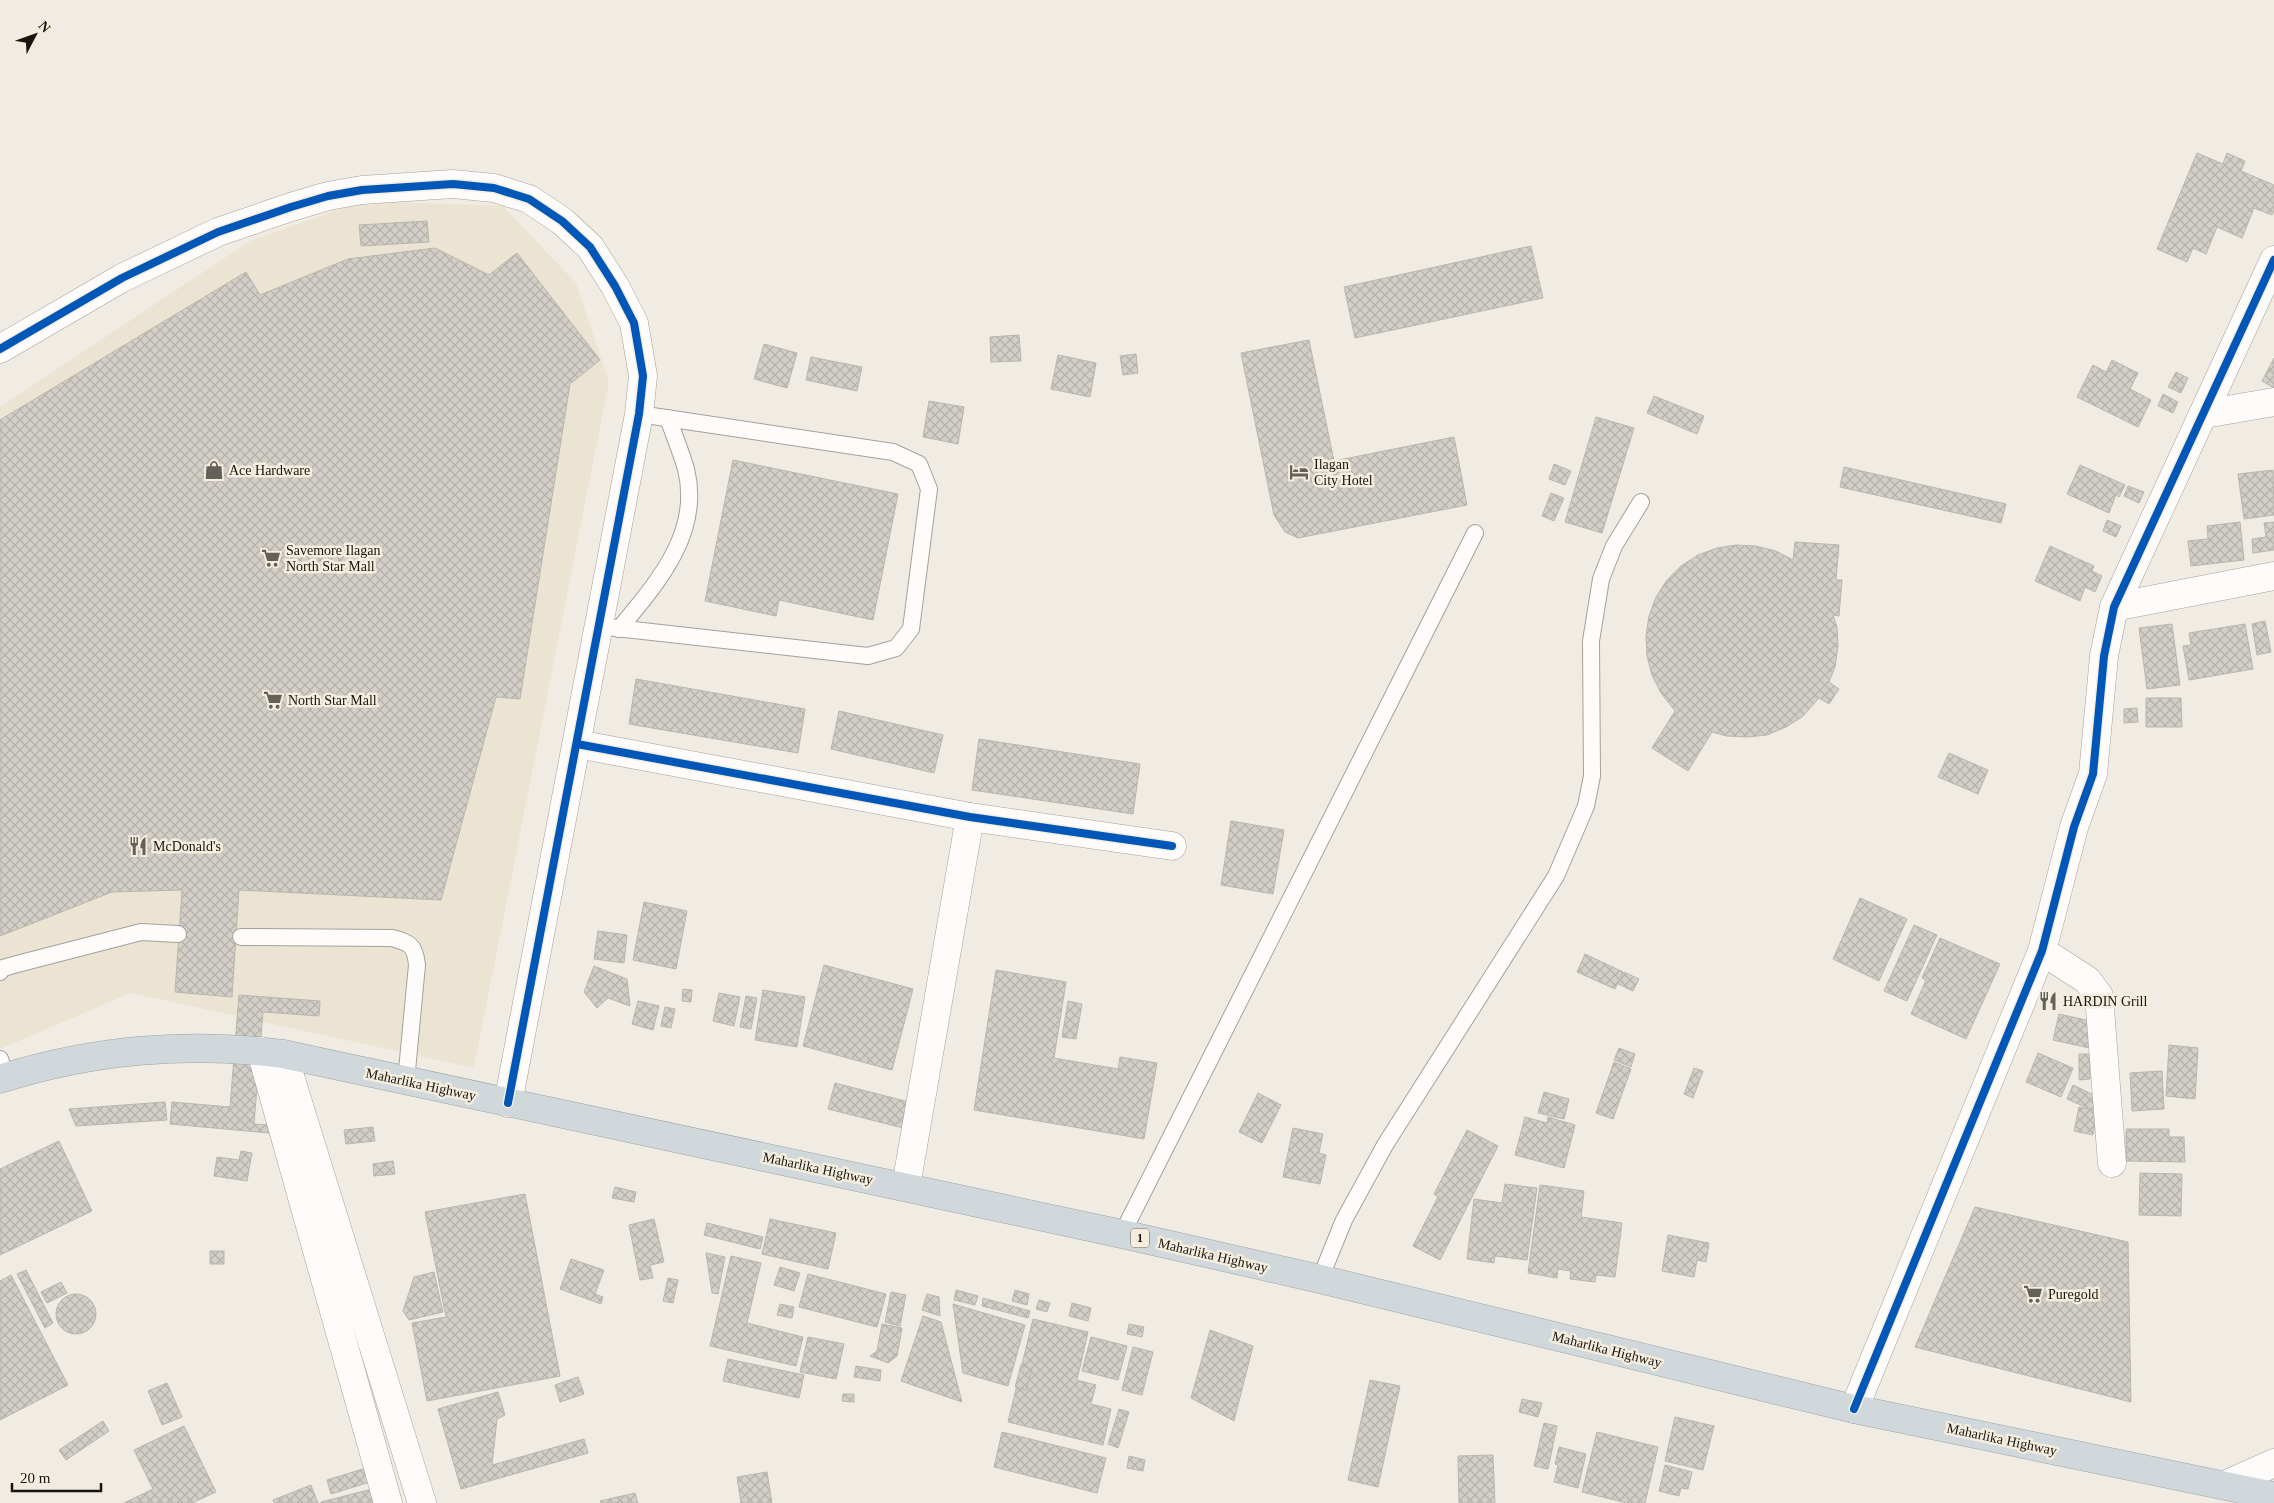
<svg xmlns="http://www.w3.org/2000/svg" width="2274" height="1503" viewBox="0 0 2274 1503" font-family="Georgia,serif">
<defs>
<pattern id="building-cross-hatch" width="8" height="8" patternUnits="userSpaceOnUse" patternTransform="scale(1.25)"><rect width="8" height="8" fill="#d3cfc8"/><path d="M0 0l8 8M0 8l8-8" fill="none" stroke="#b4b1ab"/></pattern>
</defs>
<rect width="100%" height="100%" fill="#f0ece3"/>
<path fill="#ece4d3" d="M 363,201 L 503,206 L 576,283 L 609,382 L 474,1068 L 131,993 L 0,1049 L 0,407 L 250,241 Z"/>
<g fill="url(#building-cross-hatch)" stroke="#b8b6af">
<path d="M 2197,153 L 2223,164 L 2227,153 L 2245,161 L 2241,171 L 2274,185 L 2274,210 L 2272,215 L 2254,208 L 2242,238 L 2217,227 L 2206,254 L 2193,248 L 2187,262 L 2157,249 Z"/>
<path d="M 427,221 L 429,242 L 361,246 L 359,225 Z"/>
<path d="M 1531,246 L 1543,298 L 1355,338 L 1344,287 Z"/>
<path d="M 435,248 L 489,275 L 517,253 L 600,360 L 570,384 L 520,699 L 496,697 L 441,900 L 239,890 L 232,997 L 175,992 L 182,890 L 112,892 L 0,936 L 0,420 L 246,272 L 260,295 L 348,259 Z"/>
<path d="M 1019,335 L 1021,361 L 991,362 L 990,337 Z"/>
<path d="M 1309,340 L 1334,461 L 1454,437 L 1467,505 L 1298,538 L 1285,532 L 1274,515 L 1241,353 Z"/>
<path d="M 764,344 L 797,353 L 787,388 L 754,379 Z"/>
<path d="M 1136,354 L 1138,373 L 1123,375 L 1120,356 Z"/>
<path d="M 1058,355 L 1096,363 L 1090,397 L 1051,389 Z"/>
<path d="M 811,357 L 862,367 L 857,391 L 806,380 Z"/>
<path d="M 2274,358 L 2274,388 L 2262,381 Z"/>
<path d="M 2112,360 L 2138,373 L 2130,389 L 2151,400 L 2138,427 L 2077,397 L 2093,365 L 2106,372 Z"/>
<path d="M 2176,372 L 2188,378 L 2181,393 L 2168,387 Z"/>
<path d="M 2163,394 L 2178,402 L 2173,413 L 2158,406 Z"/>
<path d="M 1654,396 L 1704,416 L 1697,434 L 1647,413 Z"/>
<path d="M 929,401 L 964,407 L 958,444 L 923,437 Z"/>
<path d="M 1596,417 L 1634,428 L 1602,533 L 1565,522 Z"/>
<path d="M 733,460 L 898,494 L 873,620 L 779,600 L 776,616 L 705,601 Z"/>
<path d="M 1554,464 L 1571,471 L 1565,485 L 1549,479 Z"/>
<path d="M 2080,465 L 2125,485 L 2119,497 L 2116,495 L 2109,513 L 2067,494 Z"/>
<path d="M 1844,467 L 2006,504 L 2001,523 L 1840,487 Z"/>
<path d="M 2273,470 L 2274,515 L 2244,519 L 2238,474 Z"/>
<path d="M 2128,486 L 2144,492 L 2139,503 L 2124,496 Z"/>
<path d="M 1551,493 L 1564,498 L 1554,521 L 1542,516 Z"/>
<path d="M 2107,520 L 2121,526 L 2116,537 L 2103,531 Z"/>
<path d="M 2240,522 L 2244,560 L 2191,566 L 2188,541 L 2208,539 L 2207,526 Z"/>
<path d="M 2274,522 L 2274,550 L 2253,553 L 2252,539 L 2266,537 L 2264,523 Z"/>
<path d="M 1795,542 L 1839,545 L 1836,580 L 1842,580 L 1839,616 L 1833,615 L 1837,627 L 1838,646 L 1835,667 L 1829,682 L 1839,689 L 1829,704 L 1819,698 L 1802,717 L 1786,727 L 1767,735 L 1747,737 L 1726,736 L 1712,732 L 1688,771 L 1652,748 L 1675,711 L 1661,693 L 1652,675 L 1647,656 L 1646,636 L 1649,616 L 1656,597 L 1667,580 L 1681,566 L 1698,555 L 1717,548 L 1736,545 L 1756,546 L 1776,551 L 1793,560 Z"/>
<path d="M 2050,546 L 2094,566 L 2092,571 L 2102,576 L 2095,592 L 2085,587 L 2080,601 L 2035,581 Z"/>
<path d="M 2265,621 L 2271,652 L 2257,655 L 2252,624 Z"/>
<path d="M 2172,624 L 2180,685 L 2147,689 L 2139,628 Z"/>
<path d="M 2245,624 L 2253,669 L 2189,680 L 2183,646 L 2191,645 L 2189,633 Z"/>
<path d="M 636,679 L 805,709 L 798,753 L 629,724 Z"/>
<path d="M 2146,698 L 2181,698 L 2182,727 L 2146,727 Z"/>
<path d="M 2137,708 L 2138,722 L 2124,723 L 2124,709 Z"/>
<path d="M 839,711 L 943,735 L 934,773 L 831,749 Z"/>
<path d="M 979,739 L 1140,764 L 1133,814 L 972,790 Z"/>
<path d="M 1949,753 L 1988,770 L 1978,794 L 1938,777 Z"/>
<path d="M 1231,821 L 1284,830 L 1273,894 L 1221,885 Z"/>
<path d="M 1860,898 L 1907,919 L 1879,981 L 1833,959 Z"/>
<path d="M 644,902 L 687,911 L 676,969 L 633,960 Z"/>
<path d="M 1914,925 L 1937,935 L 1907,1001 L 1884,991 Z"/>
<path d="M 598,931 L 627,935 L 624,963 L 594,959 Z"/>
<path d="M 1940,938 L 2000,964 L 1966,1039 L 1911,1014 L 1926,980 L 1922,978 Z"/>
<path d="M 1585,954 L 1623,972 L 1615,989 L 1577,972 Z"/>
<path d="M 824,965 L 913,989 L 892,1070 L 803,1046 Z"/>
<path d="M 594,966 L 627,979 L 630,1006 L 608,998 L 597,1008 L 584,992 Z"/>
<path d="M 996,970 L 1066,982 L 1054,1058 L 1118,1069 L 1120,1057 L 1157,1063 L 1144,1139 L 974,1110 Z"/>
<path d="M 1624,972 L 1639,979 L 1633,991 L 1618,984 Z"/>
<path d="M 683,989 L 692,990 L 691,1002 L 682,1001 Z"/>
<path d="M 763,990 L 805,997 L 797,1047 L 755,1040 Z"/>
<path d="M 719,993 L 740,997 L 734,1026 L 713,1021 Z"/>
<path d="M 239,995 L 320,1001 L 319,1016 L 263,1012 L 254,1124 L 269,1125 L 269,1133 L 170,1124 L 172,1102 L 230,1107 Z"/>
<path d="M 746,996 L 757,998 L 751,1029 L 740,1027 Z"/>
<path d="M 638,1001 L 659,1006 L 653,1030 L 632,1024 Z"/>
<path d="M 1068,1001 L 1082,1004 L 1076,1039 L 1062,1037 Z"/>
<path d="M 665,1007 L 675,1009 L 671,1028 L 661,1026 Z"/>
<path d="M 2059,1014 L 2100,1023 L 2094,1049 L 2053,1040 Z"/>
<path d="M 2169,1045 L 2198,1048 L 2195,1099 L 2166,1096 Z"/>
<path d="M 1619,1048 L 1635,1054 L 1631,1067 L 1614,1060 Z"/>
<path d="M 2038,1053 L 2073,1068 L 2061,1097 L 2026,1082 Z"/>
<path d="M 2079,1054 L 2090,1054 L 2090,1079 L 2079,1080 Z"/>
<path d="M 1614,1062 L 1631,1069 L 1613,1119 L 1596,1113 Z"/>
<path d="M 1694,1068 L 1703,1071 L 1693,1098 L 1684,1094 Z"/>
<path d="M 2162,1071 L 2164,1109 L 2132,1111 L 2130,1073 Z"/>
<path d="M 835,1083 L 913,1103 L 907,1129 L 828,1109 Z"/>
<path d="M 2073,1085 L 2098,1097 L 2092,1110 L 2067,1099 Z"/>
<path d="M 1544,1092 L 1569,1099 L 1564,1119 L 1538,1113 Z"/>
<path d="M 1258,1093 L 1281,1105 L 1262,1143 L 1239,1132 Z"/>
<path d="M 165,1102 L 167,1120 L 76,1126 L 69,1109 Z"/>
<path d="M 2079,1107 L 2098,1111 L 2093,1135 L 2074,1131 Z"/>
<path d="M 1525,1117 L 1547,1123 L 1548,1117 L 1575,1125 L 1564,1168 L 1515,1155 Z"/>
<path d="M 373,1127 L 375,1141 L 346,1144 L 344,1130 Z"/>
<path d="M 1293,1128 L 1323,1134 L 1319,1153 L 1326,1155 L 1320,1184 L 1283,1177 Z"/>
<path d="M 2126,1129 L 2169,1129 L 2169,1137 L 2184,1137 L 2185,1162 L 2126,1161 Z"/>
<path d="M 1467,1130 L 1498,1146 L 1440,1260 L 1413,1246 L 1438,1197 L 1434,1194 Z"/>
<path d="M 59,1141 L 92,1211 L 0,1255 L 0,1169 Z"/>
<path d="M 241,1151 L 252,1153 L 247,1181 L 214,1176 L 217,1157 L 239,1160 Z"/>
<path d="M 393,1161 L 395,1174 L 374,1176 L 373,1164 Z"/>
<path d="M 2140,1173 L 2182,1174 L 2181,1216 L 2139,1215 Z"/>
<path d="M 1505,1184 L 1537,1188 L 1527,1260 L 1495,1256 L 1494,1263 L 1467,1259 L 1474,1199 L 1502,1203 Z"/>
<path d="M 1540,1185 L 1584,1191 L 1581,1217 L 1622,1223 L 1615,1277 L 1596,1275 L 1595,1282 L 1570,1279 L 1571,1271 L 1558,1269 L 1557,1278 L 1528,1273 Z"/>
<path d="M 615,1187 L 636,1192 L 634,1202 L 612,1198 Z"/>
<path d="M 525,1194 L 560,1376 L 427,1401 L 412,1323 L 446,1317 L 425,1212 Z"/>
<path d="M 1975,1207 L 2128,1242 L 2131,1402 L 1915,1347 Z"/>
<path d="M 654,1219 L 664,1262 L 650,1265 L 653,1278 L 640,1280 L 629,1225 Z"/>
<path d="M 770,1219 L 836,1233 L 828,1269 L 762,1254 Z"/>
<path d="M 707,1223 L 763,1237 L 760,1249 L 704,1235 Z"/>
<path d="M 1668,1235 L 1709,1243 L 1706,1262 L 1697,1260 L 1694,1277 L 1662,1271 Z"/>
<rect x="210" y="1251" width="14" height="13"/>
<path d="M 706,1253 L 725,1257 L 718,1294 L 712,1293 Z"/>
<path d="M 731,1256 L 761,1263 L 747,1323 L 803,1337 L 796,1366 L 710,1346 Z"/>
<path d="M 571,1259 L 604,1270 L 595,1294 L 603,1297 L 601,1304 L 560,1289 Z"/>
<path d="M 780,1267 L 800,1273 L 794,1291 L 774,1285 Z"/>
<path d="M 26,1270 L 53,1323 L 45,1328 L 17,1274 Z"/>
<path d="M 434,1272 L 443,1312 L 409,1320 L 403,1311 L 414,1277 Z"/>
<path d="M 808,1274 L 886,1294 L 877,1327 L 799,1307 Z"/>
<path d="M 11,1275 L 68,1385 L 0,1420 L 0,1281 Z"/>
<path d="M 668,1278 L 678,1280 L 673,1303 L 663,1301 Z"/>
<path d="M 61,1282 L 67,1293 L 47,1303 L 41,1292 Z"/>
<path d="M 956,1290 L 978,1296 L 975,1305 L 954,1300 Z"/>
<path d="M 1015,1290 L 1029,1294 L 1027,1305 L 1012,1301 Z"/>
<path d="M 891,1292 L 906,1295 L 900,1326 L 885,1322 Z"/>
<circle cx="76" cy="1314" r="20"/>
<path d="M 927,1294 L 939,1297 L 940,1316 L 922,1310 Z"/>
<path d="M 983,1298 L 1030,1311 L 1028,1318 L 982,1306 Z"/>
<path d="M 1039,1300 L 1050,1303 L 1047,1312 L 1036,1309 Z"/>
<path d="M 1072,1303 L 1091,1308 L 1088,1321 L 1069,1316 Z"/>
<path d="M 780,1304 L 794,1307 L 792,1318 L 777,1315 Z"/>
<path d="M 953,1304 L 1025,1325 L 1008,1386 L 963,1373 Z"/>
<path d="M 923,1316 L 941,1322 L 962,1402 L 901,1381 Z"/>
<path d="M 1033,1319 L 1088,1332 L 1077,1380 L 1096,1385 L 1091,1404 L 1111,1409 L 1103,1445 L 1008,1422 Z"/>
<path d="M 882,1324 L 902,1328 L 897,1356 L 888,1363 L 870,1356 L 877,1351 Z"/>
<path d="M 1129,1324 L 1144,1327 L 1142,1337 L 1127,1334 Z"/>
<path d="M 1210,1330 L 1253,1346 L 1234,1421 L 1191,1398 Z"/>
<path d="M 808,1337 L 844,1344 L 836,1379 L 800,1372 Z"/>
<path d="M 1091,1337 L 1127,1346 L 1118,1380 L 1082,1371 Z"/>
<path d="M 1133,1347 L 1153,1352 L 1142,1395 L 1122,1390 Z"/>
<path d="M 728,1359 L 804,1375 L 799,1398 L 723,1381 Z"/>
<path d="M 1021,1365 L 1032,1369 L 1026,1390 L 1015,1387 Z"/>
<path d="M 856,1366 L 881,1370 L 880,1381 L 854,1377 Z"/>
<path d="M 578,1377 L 584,1394 L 560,1402 L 555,1385 Z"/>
<path d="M 1370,1380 L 1400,1386 L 1378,1487 L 1348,1480 Z"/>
<path d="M 167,1383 L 182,1417 L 162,1425 L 148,1391 Z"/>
<path d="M 498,1392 L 505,1415 L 497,1419 L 492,1465 L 584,1439 L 588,1453 L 461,1489 L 438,1409 Z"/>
<path d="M 843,1394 L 854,1394 L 854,1402 L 842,1401 Z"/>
<path d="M 1522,1399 L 1542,1403 L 1538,1417 L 1519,1412 Z"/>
<path d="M 1119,1409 L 1129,1412 L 1118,1448 L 1108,1444 Z"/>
<path d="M 1675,1417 L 1714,1426 L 1703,1470 L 1665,1461 Z"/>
<path d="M 103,1421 L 109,1431 L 66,1460 L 59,1450 Z"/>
<path d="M 1544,1423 L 1557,1426 L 1548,1469 L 1534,1466 Z"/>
<path d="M 184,1426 L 216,1492 L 192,1503 L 124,1503 L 153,1489 L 134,1450 Z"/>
<path d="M 1002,1432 L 1106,1458 L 1097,1493 L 994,1467 Z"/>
<path d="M 1597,1432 L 1658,1447 L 1645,1503 L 1627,1503 L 1582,1492 Z"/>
<path d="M 1559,1447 L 1586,1454 L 1578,1488 L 1554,1482 L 1558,1465 L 1555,1464 Z"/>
<path d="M 1493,1455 L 1495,1503 L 1459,1503 L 1458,1456 Z"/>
<path d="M 1129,1456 L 1145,1460 L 1143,1471 L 1127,1468 Z"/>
<path d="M 1665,1465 L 1692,1472 L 1688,1489 L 1681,1488 L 1679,1496 L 1659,1491 Z"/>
<path d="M 366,1468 L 370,1482 L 331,1494 L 327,1480 Z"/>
<path d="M 767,1472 L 772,1503 L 741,1503 L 737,1477 Z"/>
<path d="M 311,1485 L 318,1503 L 274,1503 L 273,1500 Z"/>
<path d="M 372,1489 L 375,1503 L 321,1503 L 321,1502 Z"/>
<path d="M 635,1493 L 638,1503 L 601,1503 L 600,1501 Z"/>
</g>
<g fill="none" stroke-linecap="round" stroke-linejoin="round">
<g stroke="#a4a19a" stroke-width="18">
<g id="lane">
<path d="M 598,626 L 868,656 L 896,648 L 911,629 L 929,489 L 919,464 L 893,452 L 639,414"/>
<path d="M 619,629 C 657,583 702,533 686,469 C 681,452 674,435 668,418"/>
<path d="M 241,937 L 392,938 C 410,943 415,945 417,965 L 406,1081"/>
<path d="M 0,972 L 3,968 L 21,963 L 141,932 L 178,934"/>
<path d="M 0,1059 L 5,1077"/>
<path d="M 1122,1234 L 1475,533"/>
<path d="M 1320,1279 L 1344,1220 L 1385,1145 L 1556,876 L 1586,806 L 1592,776 L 1591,641 L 1601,579 L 1614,546 L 1641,502"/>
</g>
</g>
<g stroke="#a4a19a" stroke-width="29">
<g id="street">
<path d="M 0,349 L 122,278 L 218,232 L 291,207 L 328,196 L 362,190 L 453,184 L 494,188 L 529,199 L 562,221 L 590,247 L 615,286 L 634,323 L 643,376 L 639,414 L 508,1103"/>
<path d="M 2204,414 L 2274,402"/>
<path d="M 2114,607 L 2274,576"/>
<path d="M 577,744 L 970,817 L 1172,846"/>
<path d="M 2042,951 L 2087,980 L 2099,996 L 2112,1163"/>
<path d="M 261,1051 L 388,1503"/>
<path d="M 283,1054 L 422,1503"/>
<path d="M 906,1186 L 970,817"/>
<path d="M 1854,1409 L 2042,951 L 2074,827 L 2093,774 L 2104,656 L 2114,607 L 2274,260"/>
<path d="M 2225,1485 L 2274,1463"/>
</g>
</g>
<g stroke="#9ca4a4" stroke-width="29">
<path id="highway" d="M 0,1079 C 91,1050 189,1041 283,1054 L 1122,1234 L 1320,1279 L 1854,1409 L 2274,1496"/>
</g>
<use href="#lane" stroke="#fdfcfb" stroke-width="16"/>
<use href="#street" stroke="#fdfcfb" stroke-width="28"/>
<use href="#highway" stroke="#d0d8db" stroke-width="28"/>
<g stroke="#f5eede" stroke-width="11">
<g id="cycleway">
<path d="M 0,349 L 122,278 L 218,232 L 291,207 L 328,196 L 362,190 L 453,184 L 494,188 L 529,199 L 562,221 L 590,247 L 615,286 L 634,323 L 643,376 L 639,414 L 508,1103"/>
<path d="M 577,744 L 970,817 L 1172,846"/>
<path d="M 1854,1409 L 2042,951 L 2074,827 L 2093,774 L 2104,656 L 2114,607 L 2274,260"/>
</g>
</g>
<use href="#cycleway" stroke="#0057b8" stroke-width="8"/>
</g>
<defs>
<g id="shop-bare" transform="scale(1.5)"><path d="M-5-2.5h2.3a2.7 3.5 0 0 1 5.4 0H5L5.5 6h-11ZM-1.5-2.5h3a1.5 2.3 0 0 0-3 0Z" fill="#64605a" stroke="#f5eede" stroke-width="2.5" paint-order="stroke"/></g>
<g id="hotel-bare" transform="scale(1.5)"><path d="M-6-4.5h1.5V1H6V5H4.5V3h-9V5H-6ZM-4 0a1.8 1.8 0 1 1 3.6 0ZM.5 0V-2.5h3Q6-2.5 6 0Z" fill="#64605a" stroke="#f5eede" stroke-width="2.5" paint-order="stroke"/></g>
<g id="supermarket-bare" transform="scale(1.5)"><path d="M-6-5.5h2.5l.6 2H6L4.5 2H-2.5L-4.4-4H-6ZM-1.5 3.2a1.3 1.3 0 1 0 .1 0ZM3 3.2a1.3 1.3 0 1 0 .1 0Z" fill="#64605a" stroke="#f5eede" stroke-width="2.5" paint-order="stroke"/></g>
<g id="restaurant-bare" transform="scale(1.5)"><path d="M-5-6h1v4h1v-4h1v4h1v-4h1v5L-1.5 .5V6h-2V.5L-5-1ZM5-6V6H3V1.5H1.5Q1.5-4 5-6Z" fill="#64605a" stroke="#f5eede" stroke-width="2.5" paint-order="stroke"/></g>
</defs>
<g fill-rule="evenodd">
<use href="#shop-bare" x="214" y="470"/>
<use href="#hotel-bare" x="1299" y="472"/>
<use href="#supermarket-bare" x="271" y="558"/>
<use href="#supermarket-bare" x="273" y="700"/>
<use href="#restaurant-bare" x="138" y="846"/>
<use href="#restaurant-bare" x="2048" y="1001"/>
<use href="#supermarket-bare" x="2033" y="1294"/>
</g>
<g text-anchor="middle" stroke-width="5" stroke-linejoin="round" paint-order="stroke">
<rect fill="#f5eede" stroke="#5a564e" stroke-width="1" x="1131" y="1228.5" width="18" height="19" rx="4"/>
<g font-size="12" font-weight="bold" fill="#181510">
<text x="1140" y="1242">1</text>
</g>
<g font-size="14" fill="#181510" stroke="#f5eede" text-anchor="start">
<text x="1314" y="469">Ilagan<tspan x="1314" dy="16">City Hotel</tspan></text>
<text x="229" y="475">Ace Hardware</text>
<text x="286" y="555">Savemore Ilagan<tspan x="286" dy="16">North Star Mall</tspan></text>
<text x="288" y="705">North Star Mall</text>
<text x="153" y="851">McDonald's</text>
<text x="2063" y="1006">HARDIN Grill</text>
<text x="2048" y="1299">Puregold</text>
</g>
<g font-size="14" fill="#181510" stroke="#f5eede">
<text transform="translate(421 1084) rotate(12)" y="5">Maharlika Highway</text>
<text transform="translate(818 1168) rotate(12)" y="5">Maharlika Highway</text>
<text transform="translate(1213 1255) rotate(13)" y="5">Maharlika Highway</text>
<text transform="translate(1607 1349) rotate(14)" y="5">Maharlika Highway</text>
<text transform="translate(2002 1439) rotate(12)" y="5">Maharlika Highway</text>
</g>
</g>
<g transform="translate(35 35) rotate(49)" stroke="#f5eede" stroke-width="4" paint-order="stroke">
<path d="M0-4L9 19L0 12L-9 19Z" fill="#181510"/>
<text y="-8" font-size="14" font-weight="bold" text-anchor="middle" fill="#181510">N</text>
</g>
<path d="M12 1483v8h89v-8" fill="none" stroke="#181510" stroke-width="2.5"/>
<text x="20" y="1483" font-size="15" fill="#181510" stroke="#f5eede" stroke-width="4" paint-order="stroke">20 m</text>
</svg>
